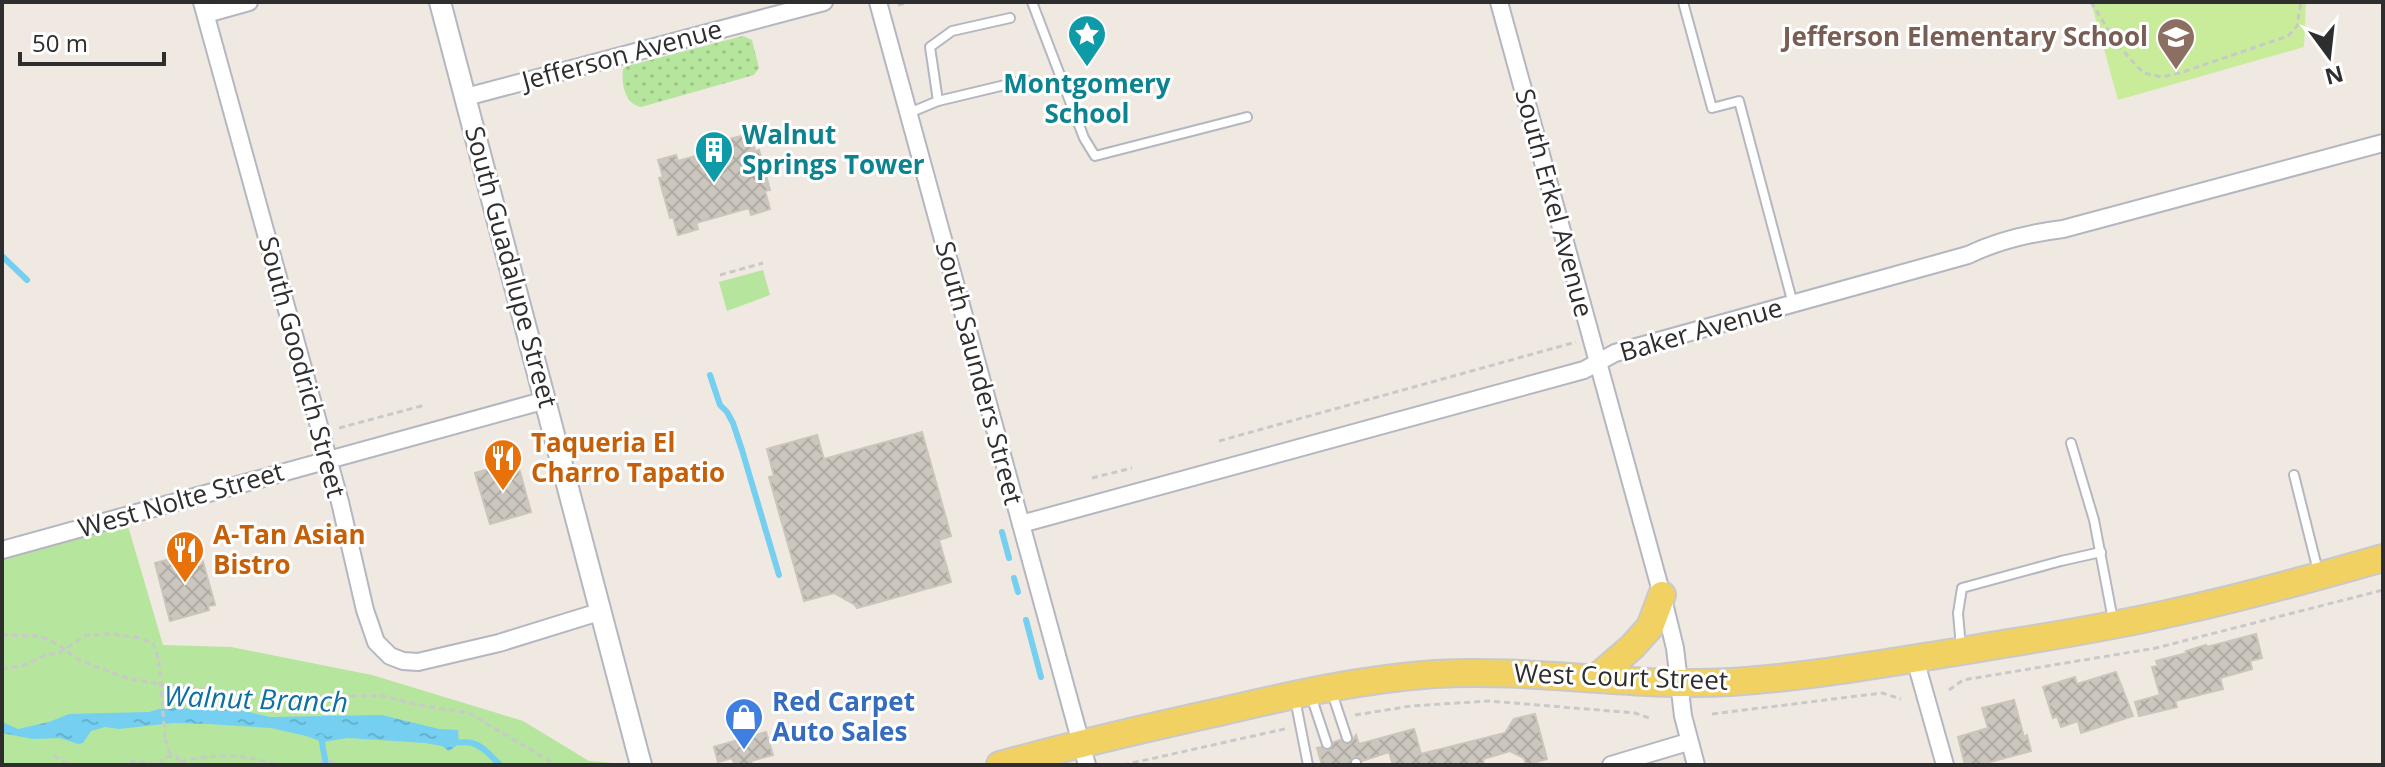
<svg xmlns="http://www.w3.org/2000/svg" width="2385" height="767" viewBox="0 0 2385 767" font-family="'Open Sans',sans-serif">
<defs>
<pattern id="grass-dots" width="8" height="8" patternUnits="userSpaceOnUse" patternTransform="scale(2)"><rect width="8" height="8" fill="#b6e59e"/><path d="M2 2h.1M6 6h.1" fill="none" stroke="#9dc588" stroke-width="1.8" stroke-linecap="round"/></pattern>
<pattern id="water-ripples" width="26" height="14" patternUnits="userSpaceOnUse" patternTransform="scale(2)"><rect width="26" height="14" fill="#75cff0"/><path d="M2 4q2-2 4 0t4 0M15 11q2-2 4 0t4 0" fill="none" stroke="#66b2ce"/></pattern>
<pattern id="building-cross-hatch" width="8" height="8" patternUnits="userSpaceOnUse" patternTransform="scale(2)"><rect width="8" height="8" fill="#cbc7bf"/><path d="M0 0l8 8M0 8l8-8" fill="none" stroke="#afaba4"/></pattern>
</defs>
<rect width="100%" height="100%" fill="#efe9e1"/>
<path fill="url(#grass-dots)" d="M 743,36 L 752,40 L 759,68 L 754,75 L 641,107 C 625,104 621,84 623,69 L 627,66 Z"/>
<g fill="#b6e59e">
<path d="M 763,270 L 770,295 L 727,311 L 719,282 Z"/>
<path d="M 125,516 L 163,645 L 231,647 L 372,675 L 523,721 L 589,761 L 636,765 L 465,765 L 463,763 L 456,765 L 2,765 L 2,550 Z"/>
</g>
<path fill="#c9ec9a" d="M 2091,2 L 2306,2 L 2304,47 L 2118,100 Z"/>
<path fill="url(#water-ripples)" d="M 175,708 L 240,710 L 270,717 L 382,715 L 439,729 L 458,730 L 459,744 L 449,751 L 442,746 L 425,743 L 348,738 L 323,742 L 306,736 L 271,728 L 208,724 L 173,723 L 119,729 L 105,727 L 91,731 L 83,743 L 78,744 L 60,738 L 33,739 L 2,733 L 2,722 L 18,729 L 49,722 L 69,714 L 149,712 L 159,709 Z"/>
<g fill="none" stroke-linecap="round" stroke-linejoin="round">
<g stroke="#75cff0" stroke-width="6">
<path d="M 2,256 L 27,280"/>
<path d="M 710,375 L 720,405 L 727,412 L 733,423 L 742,450 L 779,575"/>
<path d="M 1002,532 L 1009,558"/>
<path d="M 1014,578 L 1018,592"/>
<path d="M 1026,620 L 1041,677"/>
<path d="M 321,737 L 326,765"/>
<path d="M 452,741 C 460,744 465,741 472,743 C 483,746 492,757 500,765"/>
</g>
</g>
<g fill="url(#building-cross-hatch)" stroke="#cbc5ba" stroke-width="2">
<path d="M 750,134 L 755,151 L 759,150 L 770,190 L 765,191 L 770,209 L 751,215 L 749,208 L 696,223 L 698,229 L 678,235 L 673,217 L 670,218 L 659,178 L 663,177 L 658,160 L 676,155 L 678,161 L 731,146 L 729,139 Z"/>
<path d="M 922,432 L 951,536 L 939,540 L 951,582 L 857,608 L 855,605 L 834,593 L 804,601 L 769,477 L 774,476 L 767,449 L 817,435 L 824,459 Z"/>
<path d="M 517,461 L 531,512 L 490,524 L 475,473 Z"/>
<path d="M 200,551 L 215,605 L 208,606 L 209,610 L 170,621 L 155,563 Z"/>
<path d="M 2256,634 L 2262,658 L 2250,661 L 2252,669 L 2220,678 L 2223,689 L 2175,701 L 2177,707 L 2139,716 L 2135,702 L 2160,695 L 2152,667 L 2158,666 L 2156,661 L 2187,653 L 2186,651 L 2206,645 L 2207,647 Z"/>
<path d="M 2116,672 L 2133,716 L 2081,733 L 2078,721 L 2061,727 L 2057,716 L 2053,718 L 2043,687 L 2075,677 L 2077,684 Z"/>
<path d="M 2014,700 L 2024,737 L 2027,735 L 2031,751 L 1979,765 L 1965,765 L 1958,737 L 1988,728 L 1982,708 Z"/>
<path d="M 1535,714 L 1547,759 L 1526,765 L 1524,758 L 1510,751 L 1483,759 L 1484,765 L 1393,765 L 1389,752 L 1362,761 L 1359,757 L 1353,757 L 1349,765 L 1322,765 L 1317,748 L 1321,747 L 1325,751 L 1330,750 L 1334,742 L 1340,740 L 1345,745 L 1350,744 L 1356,735 L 1359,744 L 1414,729 L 1421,754 L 1505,733 L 1514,719 Z"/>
<path d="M 766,732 L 773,755 L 751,761 L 752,765 L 735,765 L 732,758 L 718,762 L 714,747 Z"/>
</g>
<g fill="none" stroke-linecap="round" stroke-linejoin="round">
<g stroke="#b4b7c1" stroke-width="12">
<g id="service">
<path d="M 1032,2 L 1084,138 L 1095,156 L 1247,117"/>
<path d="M 1683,2 L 1712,108 L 1739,101 L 1793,304"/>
<path d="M 938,101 L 1026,80"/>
<path d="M 909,113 L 938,101 L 930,47 L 952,31 L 1010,18"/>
<path d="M 2071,443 L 2094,520 L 2113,620"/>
<path d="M 2294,475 L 2318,571"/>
<path d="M 1961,648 L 1958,613 L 1962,588 L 2061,561 L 2101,552"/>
<path d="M 1332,693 L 1347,738"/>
<path d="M 1311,696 L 1327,744"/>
<path d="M 1295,699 L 1308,765"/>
<path d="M 1356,763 L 1356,765"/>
</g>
</g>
<g stroke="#b4b7c1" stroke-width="20">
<g id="minor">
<path d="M 202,2 L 340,502 L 365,610 L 376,642 L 390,656 L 403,661 L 418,662 L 499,643 L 599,612"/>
<path d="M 878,2 L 1087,765"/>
<path d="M 1499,2 L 1662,595 L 1675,648 L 1683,716 L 1696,765"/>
<path d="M 206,14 L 249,2"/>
<path d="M 466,97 L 824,2"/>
<path d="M 1021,524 L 1584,370 L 1615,353 L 1968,255 C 1999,240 2030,233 2063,229 L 2383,143"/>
<path d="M 2,550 L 546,400"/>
<path d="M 1915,659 L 1945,765"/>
<path d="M 1611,765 L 1688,742"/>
</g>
</g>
<g stroke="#b4b7c1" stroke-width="24">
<path id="tertiary" d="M 440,2 L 641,765"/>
</g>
<g stroke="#c9c9c9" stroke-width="30">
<g id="primary">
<path d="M 1596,678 L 1632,647 L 1650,627 L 1662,595"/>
<path d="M 1000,765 C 1073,745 1146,728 1219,712 C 1291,695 1362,679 1435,674 C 1534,668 1633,688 1731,682 C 1809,677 1886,663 1962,651 C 2032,639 2102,629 2171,613 C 2242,598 2313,578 2383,558"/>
</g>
</g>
<g stroke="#c9c9c9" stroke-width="3" stroke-dasharray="6 4" stroke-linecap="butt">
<path d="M 2091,2 L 2115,41 L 2131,60 L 2144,73 L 2162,77 L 2183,72 L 2288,36 L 2297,26 L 2301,2"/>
<path d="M 898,5 L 910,2"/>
<path d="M 720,275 L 763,263"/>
<path d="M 339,428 L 425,405"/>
<path d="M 1219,441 L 1576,342"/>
<path d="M 1092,478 L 1132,468"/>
<path d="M 2,635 L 40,636 L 59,645 L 79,660 L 129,679 L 179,687 L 287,696 L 384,696 L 418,705 L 469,713 L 556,765"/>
<path d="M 2,669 L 23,666 L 45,655 L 59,653 L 86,635 L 111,634 L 141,638 L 154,645 L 159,661"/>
<path d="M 1949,690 L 1963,680 L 2156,648 L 2383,590"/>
<path d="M 1712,714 L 1882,693 L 1901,699"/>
<path d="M 1355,715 L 1411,706 L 1489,701 L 1635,713 L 1649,718"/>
<path d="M 165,739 L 171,756"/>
<path d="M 54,756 L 69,765"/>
<path d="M 329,760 L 337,765"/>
<path d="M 181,762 C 214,753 245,754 278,765"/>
<path d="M 121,765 L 133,761 L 161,765"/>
<path d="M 161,765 L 163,759 L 171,756 L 177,757 L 181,765"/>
<path d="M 318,765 L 322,761"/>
<path d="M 1123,765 L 1289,728"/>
</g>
<use href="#service" stroke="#fff" stroke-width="8"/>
<use href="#minor" stroke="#fff" stroke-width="16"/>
<use href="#tertiary" stroke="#fff" stroke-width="20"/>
<use href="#primary" stroke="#f2d163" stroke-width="26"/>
<path stroke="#c9c9c9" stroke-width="3" stroke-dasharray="6 4" stroke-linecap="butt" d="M 159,661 L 165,739"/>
</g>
<defs>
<g id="sight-pin" transform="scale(2)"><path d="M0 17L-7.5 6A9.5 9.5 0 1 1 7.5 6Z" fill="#0f9aa8" stroke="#fff"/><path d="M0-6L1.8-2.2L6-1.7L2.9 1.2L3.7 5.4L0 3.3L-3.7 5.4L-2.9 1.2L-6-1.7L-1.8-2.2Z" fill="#fff"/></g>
<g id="school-pin" transform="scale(2)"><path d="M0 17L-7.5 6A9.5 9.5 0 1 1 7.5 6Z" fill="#8d6e63" stroke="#fff"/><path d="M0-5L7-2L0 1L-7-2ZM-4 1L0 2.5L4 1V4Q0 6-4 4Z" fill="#fff"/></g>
<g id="building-pin" transform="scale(2)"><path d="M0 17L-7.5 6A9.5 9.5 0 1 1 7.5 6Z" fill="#0f9aa8" stroke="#fff"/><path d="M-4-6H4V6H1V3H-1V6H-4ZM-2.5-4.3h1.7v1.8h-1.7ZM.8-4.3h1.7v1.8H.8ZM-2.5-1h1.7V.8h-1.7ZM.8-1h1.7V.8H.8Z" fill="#fff"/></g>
<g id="restaurant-pin" transform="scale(2)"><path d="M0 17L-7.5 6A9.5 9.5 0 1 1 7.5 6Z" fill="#e8710a" stroke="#fff"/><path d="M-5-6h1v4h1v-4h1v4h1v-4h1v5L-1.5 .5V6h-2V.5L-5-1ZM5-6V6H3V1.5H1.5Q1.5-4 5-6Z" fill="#fff"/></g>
<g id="shop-pin" transform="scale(2)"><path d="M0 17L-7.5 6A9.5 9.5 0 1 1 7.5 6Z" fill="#3f7fe0" stroke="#fff"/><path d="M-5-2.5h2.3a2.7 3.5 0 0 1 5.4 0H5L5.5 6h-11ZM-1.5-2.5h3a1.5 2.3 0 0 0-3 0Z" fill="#fff"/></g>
</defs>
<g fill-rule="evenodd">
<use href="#sight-pin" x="1087" y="34"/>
<use href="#school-pin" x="2176" y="37"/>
<use href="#building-pin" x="714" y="150"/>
<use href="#restaurant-pin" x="503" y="458"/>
<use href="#restaurant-pin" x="185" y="550"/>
<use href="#shop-pin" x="744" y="717"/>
</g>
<g text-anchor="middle" stroke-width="6" stroke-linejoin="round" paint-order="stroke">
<g font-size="26" font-weight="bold" fill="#785e54" stroke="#fff" text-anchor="end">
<text x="2148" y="46">Jefferson Elementary School</text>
</g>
<g font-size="26" fill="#2e2e2e" stroke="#fff">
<text transform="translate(622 55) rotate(-15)" y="9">Jefferson Avenue</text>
<text transform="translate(1554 203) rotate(75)" y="9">South Erkel Avenue</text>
<text transform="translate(511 267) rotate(75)" y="9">South Guadalupe Street</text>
<text transform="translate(1701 330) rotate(-16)" y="9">Baker Avenue</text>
<text transform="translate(302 367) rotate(75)" y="9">South Goodrich Street</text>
<text transform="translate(979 373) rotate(75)" y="9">South Saunders Street</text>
<text transform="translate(181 500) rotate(-16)" y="9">West Nolte Street</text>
<text transform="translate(1621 677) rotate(2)" y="9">West Court Street</text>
</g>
<g font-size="26" font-weight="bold" fill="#0d838f" stroke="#fff">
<text x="1087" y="93">Montgomery<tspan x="1087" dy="30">School</tspan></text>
<text x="742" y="144" text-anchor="start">Walnut<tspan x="742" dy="30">Springs Tower</tspan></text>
</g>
<g font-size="26" font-weight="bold" fill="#c56008" stroke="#fff" text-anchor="start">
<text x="531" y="452">Taqueria El<tspan x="531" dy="30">Charro Tapatio</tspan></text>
<text x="213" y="544">A-Tan Asian<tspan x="213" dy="30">Bistro</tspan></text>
</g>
<g font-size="26" font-weight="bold" fill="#366cbe" stroke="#fff" text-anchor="start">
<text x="772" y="711">Red Carpet<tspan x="772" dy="30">Auto Sales</tspan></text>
</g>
<g font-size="28" font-style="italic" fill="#0d6fa3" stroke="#fff">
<text transform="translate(256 699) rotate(2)" y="10">Walnut Branch</text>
</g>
</g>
<rect width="2385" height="767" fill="none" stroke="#2e2e2e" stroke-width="8"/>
<g transform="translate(2329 56) rotate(165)" stroke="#ffffff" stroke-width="6" paint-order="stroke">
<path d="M0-6L14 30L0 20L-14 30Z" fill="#2e2e2e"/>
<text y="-12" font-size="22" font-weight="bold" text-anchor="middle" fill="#2e2e2e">N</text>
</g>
<path d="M20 52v12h144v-12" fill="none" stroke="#2e2e2e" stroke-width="4"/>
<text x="32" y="52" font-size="24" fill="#2e2e2e" stroke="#ffffff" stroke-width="6" paint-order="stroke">50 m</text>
</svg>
